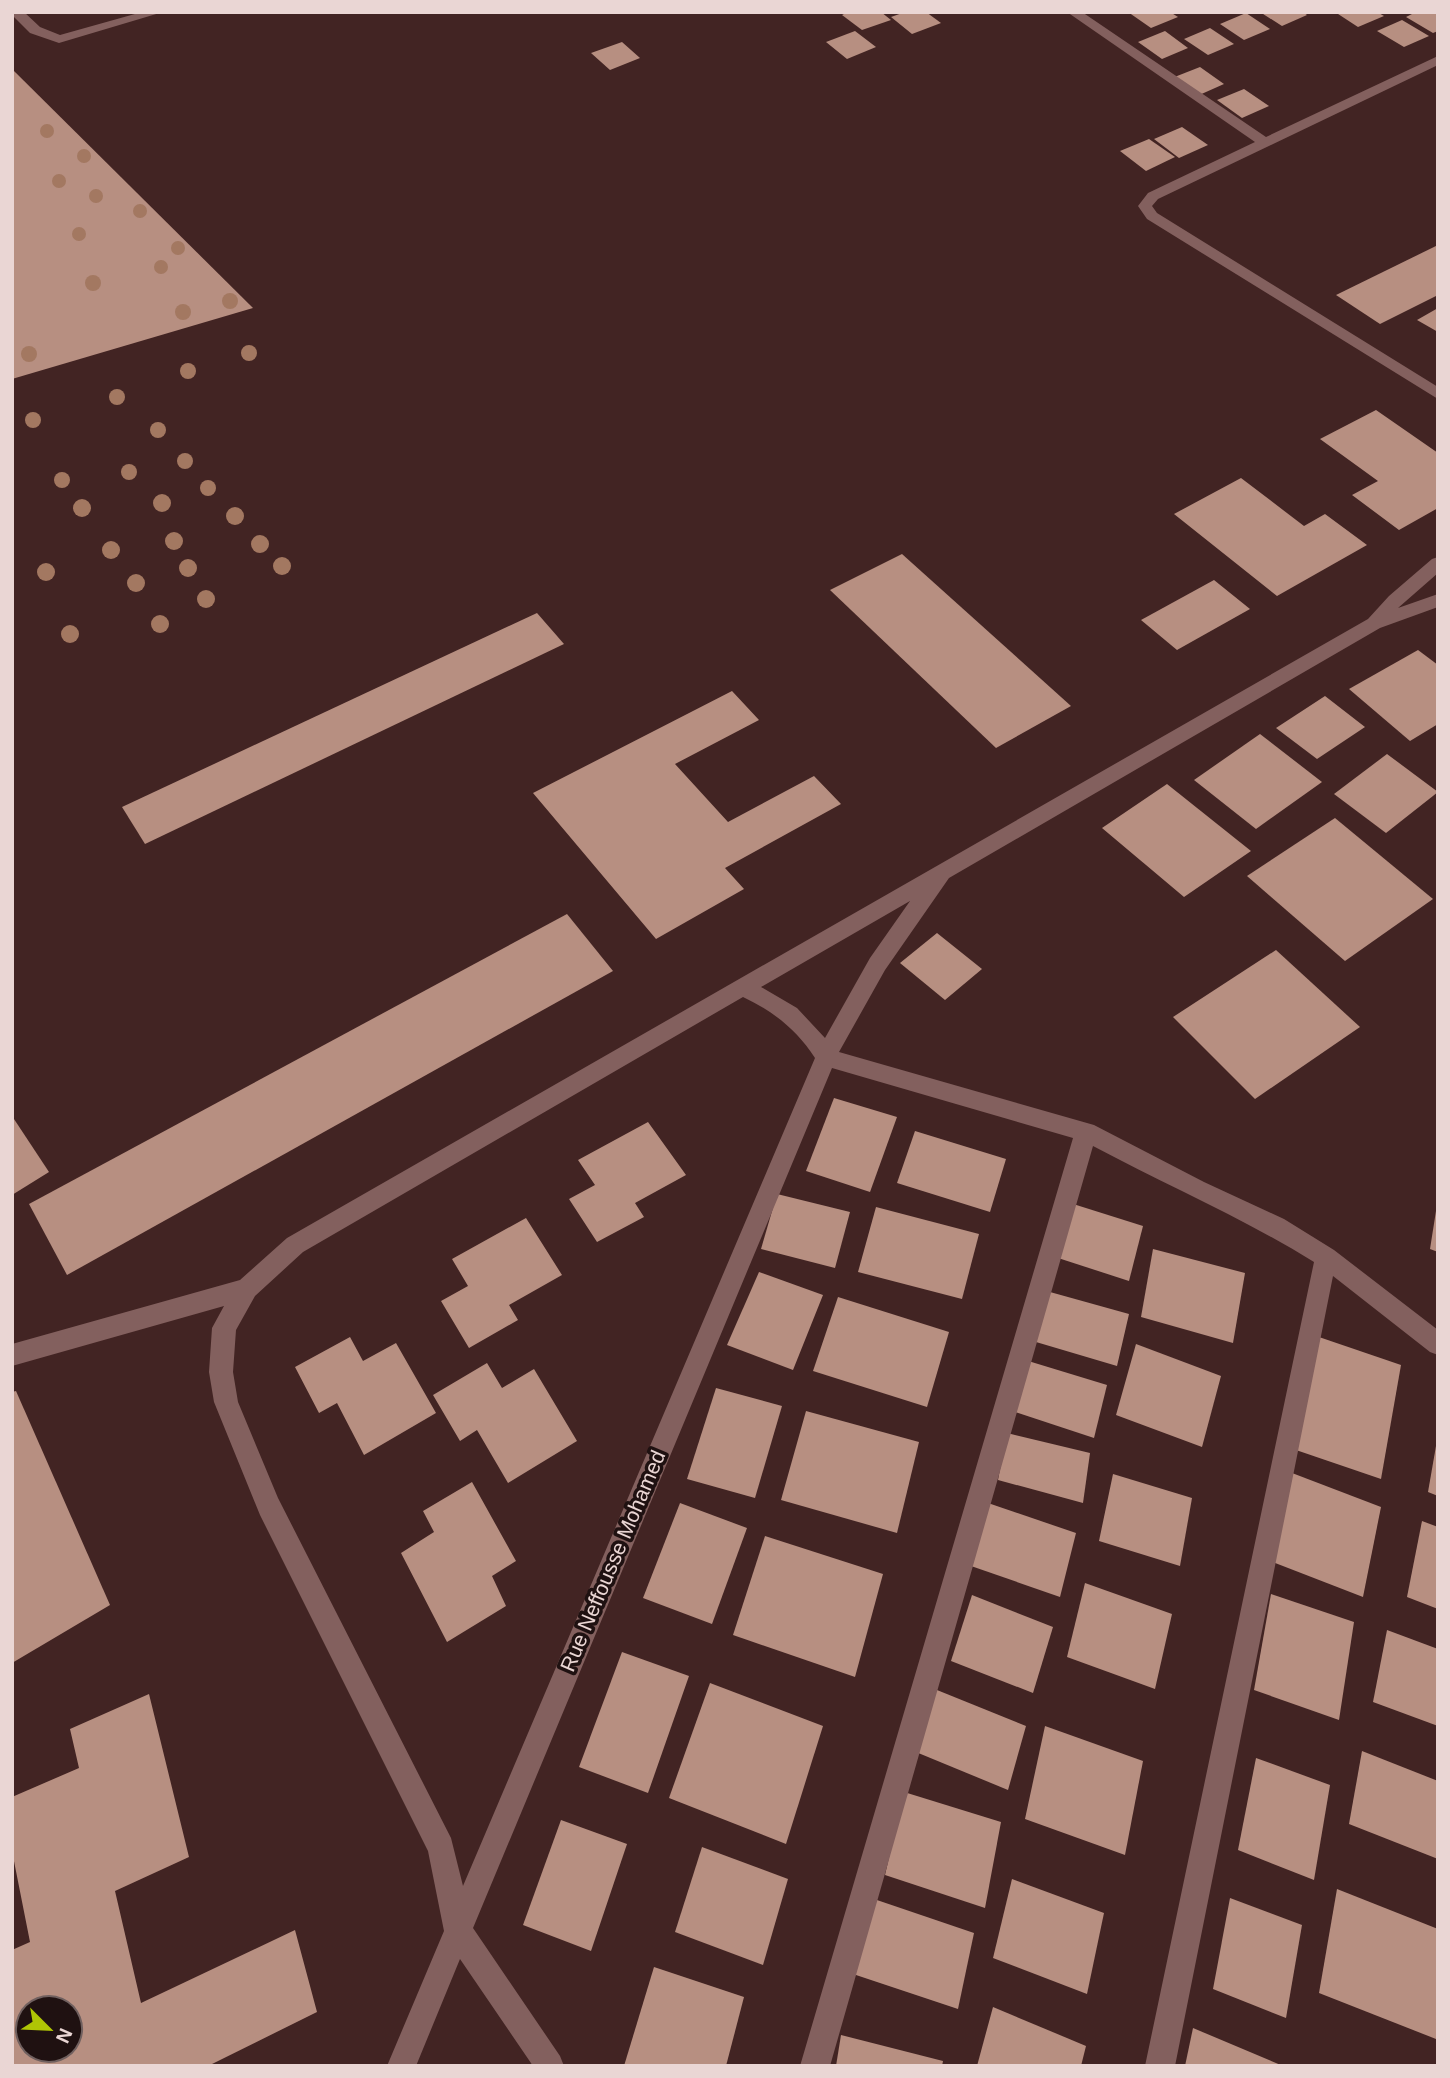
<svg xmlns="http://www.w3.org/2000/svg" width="1450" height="2078" viewBox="0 0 1450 2078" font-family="Helvetica,sans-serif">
<rect width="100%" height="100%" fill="#422423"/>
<g fill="#b78f81" fill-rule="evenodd">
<path d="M 848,12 L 881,12 L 891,20 L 862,30 L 842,15 Z"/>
<path d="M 905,12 L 926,12 L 941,23 L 912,34 L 891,17 Z"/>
<path d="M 1128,12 L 1170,12 L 1178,17 L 1151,28 Z"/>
<path d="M 1260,12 L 1303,12 L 1307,15 L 1282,26 Z"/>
<path d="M 1335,12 L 1377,12 L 1384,16 L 1358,27 Z"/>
<path d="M 1416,12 L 1438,12 L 1438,31 L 1433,33 L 1406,17 Z"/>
<path d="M 1246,13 L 1270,29 L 1244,40 L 1220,24 Z"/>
<path d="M 1402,20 L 1429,36 L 1404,47 L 1377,31 Z"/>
<path d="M 1210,28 L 1234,44 L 1208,55 L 1184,39 Z"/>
<path d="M 855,31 L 876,47 L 847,59 L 826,42 Z"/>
<path d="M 1165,31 L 1188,48 L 1162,59 L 1138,42 Z"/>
<path d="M 622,42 L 640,58 L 610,70 L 591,53 Z"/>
<path d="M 1200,67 L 1224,84 L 1197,96 L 1172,78 Z"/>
<path d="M 12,69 L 253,308 L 12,379 Z"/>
<path d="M 1244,89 L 1269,106 L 1242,118 L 1217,100 Z"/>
<path d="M 1182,127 L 1208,145 L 1179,158 L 1154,139 Z"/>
<path d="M 1149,139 L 1175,157 L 1146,171 L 1120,151 Z"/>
<path d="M 1438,245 L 1438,295 L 1380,324 L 1336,295 Z"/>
<path d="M 1438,308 L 1438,332 L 1417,320 Z"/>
<path d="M 1376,410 L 1438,453 L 1438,508 L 1399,530 L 1352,495 L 1378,481 L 1320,439 Z"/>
<path d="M 1241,478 L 1304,526 L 1325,514 L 1367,545 L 1277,596 L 1174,514 Z"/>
<path d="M 902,554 L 1071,706 L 996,748 L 830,590 Z"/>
<path d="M 1214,580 L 1250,609 L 1177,650 L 1141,620 Z"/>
<path d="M 537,613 L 564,644 L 145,844 L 122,807 Z"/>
<path d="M 1418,650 L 1438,665 L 1438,724 L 1410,741 L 1349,689 Z"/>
<path d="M 732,691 L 759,720 L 675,764 L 728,822 L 814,776 L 841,804 L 725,868 L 744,889 L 656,939 L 533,793 Z"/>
<path d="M 1325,696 L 1365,727 L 1317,759 L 1276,728 Z"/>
<path d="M 1260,734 L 1322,782 L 1256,829 L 1194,780 Z"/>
<path d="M 1387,754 L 1438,792 L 1386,833 L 1334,794 Z"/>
<path d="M 1167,784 L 1251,851 L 1184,897 L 1102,828 Z"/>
<path d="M 1335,818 L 1433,899 L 1345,961 L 1247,876 Z"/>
<path d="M 567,914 L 613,971 L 67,1275 L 29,1204 Z"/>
<path d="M 937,933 L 982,969 L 945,1000 L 900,963 Z"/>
<path d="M 1276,950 L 1360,1027 L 1255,1099 L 1173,1017 Z"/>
<path d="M 834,1098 L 897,1117 L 870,1192 L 806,1171 Z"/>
<path d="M 12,1116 L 49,1172 L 12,1195 Z"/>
<path d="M 648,1122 L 686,1175 L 635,1203 L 644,1217 L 597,1242 L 569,1199 L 595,1185 L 578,1160 Z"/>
<path d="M 915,1131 L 1006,1159 L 990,1212 L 897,1183 Z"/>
<path d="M 777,1194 L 850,1212 L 835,1268 L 761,1249 Z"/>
<path d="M 1070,1203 L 1143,1226 L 1129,1281 L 1055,1257 Z"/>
<path d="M 876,1207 L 979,1234 L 962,1299 L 858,1272 Z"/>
<path d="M 1436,1211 L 1438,1211 L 1438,1252 L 1430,1249 Z"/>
<path d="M 526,1218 L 562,1275 L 509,1305 L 518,1320 L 469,1348 L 441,1301 L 468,1286 L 452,1259 Z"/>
<path d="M 1153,1249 L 1245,1273 L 1233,1343 L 1141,1317 Z"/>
<path d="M 759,1272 L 823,1295 L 793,1370 L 727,1345 Z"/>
<path d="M 1050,1292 L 1129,1314 L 1117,1366 L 1036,1342 Z"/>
<path d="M 838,1297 L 949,1332 L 927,1407 L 813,1371 Z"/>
<path d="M 1316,1336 L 1401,1365 L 1381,1479 L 1293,1449 Z"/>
<path d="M 350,1337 L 363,1361 L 396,1343 L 436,1413 L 364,1455 L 337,1403 L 319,1413 L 295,1367 Z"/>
<path d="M 1136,1344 L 1221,1376 L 1202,1447 L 1116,1415 Z"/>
<path d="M 1025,1360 L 1107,1385 L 1094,1438 L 1012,1411 Z"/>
<path d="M 487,1363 L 502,1388 L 534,1369 L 577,1441 L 508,1483 L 477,1430 L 460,1441 L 433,1395 Z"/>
<path d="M 716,1388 L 782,1406 L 755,1498 L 687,1479 Z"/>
<path d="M 16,1391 L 110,1605 L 12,1663 L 12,1392 Z"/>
<path d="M 806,1411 L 919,1442 L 897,1533 L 781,1500 Z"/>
<path d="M 1007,1433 L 1090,1453 L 1083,1503 L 998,1480 Z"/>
<path d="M 1436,1446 L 1438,1447 L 1438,1496 L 1428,1492 Z"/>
<path d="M 1292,1473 L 1381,1507 L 1363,1597 L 1270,1561 Z"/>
<path d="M 1113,1474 L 1192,1498 L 1180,1566 L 1099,1541 Z"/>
<path d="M 472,1482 L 516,1561 L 492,1576 L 506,1606 L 447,1642 L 401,1553 L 434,1532 L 423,1511 Z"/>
<path d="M 680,1503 L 747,1528 L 712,1624 L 643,1598 Z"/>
<path d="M 988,1503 L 1076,1533 L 1060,1597 L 971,1566 Z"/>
<path d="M 1422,1521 L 1438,1527 L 1438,1609 L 1407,1597 Z"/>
<path d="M 765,1536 L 883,1574 L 855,1677 L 733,1635 Z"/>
<path d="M 1085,1583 L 1172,1614 L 1155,1689 L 1067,1657 Z"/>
<path d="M 1271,1594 L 1354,1622 L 1339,1720 L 1254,1690 Z"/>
<path d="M 972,1595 L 1053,1627 L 1033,1693 L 951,1661 Z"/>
<path d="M 1387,1630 L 1438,1649 L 1438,1726 L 1373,1702 Z"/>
<path d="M 622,1652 L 689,1676 L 648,1793 L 579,1767 Z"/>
<path d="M 710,1683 L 823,1726 L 786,1844 L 669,1798 Z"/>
<path d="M 932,1688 L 1026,1726 L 1008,1790 L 911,1750 Z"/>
<path d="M 149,1694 L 189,1857 L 115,1891 L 141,2003 L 295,1930 L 317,2012 L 208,2066 L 12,2066 L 12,1950 L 30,1942 L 12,1851 L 12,1797 L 79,1768 L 70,1729 ZM 28,2008 L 70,2008 L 70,2050 L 28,2050 Z"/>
<path d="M 1045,1726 L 1143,1761 L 1125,1855 L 1025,1819 Z"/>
<path d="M 1362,1751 L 1438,1781 L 1438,1859 L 1349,1824 Z"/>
<path d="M 1256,1758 L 1330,1785 L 1314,1880 L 1238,1850 Z"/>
<path d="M 904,1792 L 1001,1822 L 985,1908 L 885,1875 Z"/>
<path d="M 561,1820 L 627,1844 L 591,1951 L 523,1925 Z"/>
<path d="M 702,1847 L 788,1879 L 763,1965 L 675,1932 Z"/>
<path d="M 1012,1879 L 1104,1913 L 1087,1994 L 993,1958 Z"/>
<path d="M 1337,1889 L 1438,1929 L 1436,2039 L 1319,1993 Z"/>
<path d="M 871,1898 L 974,1933 L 958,2009 L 853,1974 Z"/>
<path d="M 1230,1898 L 1302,1925 L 1286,2018 L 1213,1989 Z"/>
<path d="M 654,1967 L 744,1997 L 726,2066 L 624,2066 Z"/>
<path d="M 993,2007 L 1086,2046 L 1081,2066 L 977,2066 Z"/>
<path d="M 1193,2028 L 1283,2066 L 1185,2066 Z"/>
<path d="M 841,2035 L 943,2061 L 942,2066 L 836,2066 Z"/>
</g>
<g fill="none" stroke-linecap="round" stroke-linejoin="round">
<g fill="#83605e" fill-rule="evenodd">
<path d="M 12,12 L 24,12 L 40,27 L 60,35 L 142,12 L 163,12 L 59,43 L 30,33 L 12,15 Z"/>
<path d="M 1067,12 L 1082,12 L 1266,137 L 1438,56 L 1438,65 L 1158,199 L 1152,206 L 1157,213 L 1438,387 L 1438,399 L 1147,219 L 1138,206 L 1148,193 L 1255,142 Z"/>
<path d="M 1438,557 L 1438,573 L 1398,608 L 1438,594 L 1438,607 L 1380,628 L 949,878 L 885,970 L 839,1052 L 1094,1125 L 1204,1182 L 1284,1219 L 1334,1250 L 1438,1330 L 1438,1355 L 1430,1352 L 1333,1276 L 1175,2066 L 1145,2066 L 1314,1262 C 1243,1218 1166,1185 1093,1146 L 830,2066 L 800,2066 L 1073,1138 L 832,1068 L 473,1928 L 560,2056 L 564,2066 L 533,2066 L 460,1959 L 416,2066 L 387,2066 L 444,1931 L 428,1851 L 260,1515 L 214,1402 L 209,1372 L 212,1328 L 224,1306 L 12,1366 L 12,1344 L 240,1280 L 287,1238 L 1368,619 L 1389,596 L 1432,559 ZM 910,901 L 870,958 L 825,1038 L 797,1008 L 761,987 ZM 743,997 C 773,1011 797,1030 815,1058 L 463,1886 L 451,1838 L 278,1498 L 238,1402 L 233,1372 L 236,1330 L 255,1296 L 303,1252 Z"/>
</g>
</g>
<g fill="#a37861">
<circle cx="47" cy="131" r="7"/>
<circle cx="84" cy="156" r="7"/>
<circle cx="59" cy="181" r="7"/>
<circle cx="96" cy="196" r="7"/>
<circle cx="140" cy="211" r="7"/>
<circle cx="79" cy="234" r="7"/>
<circle cx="178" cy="248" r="7"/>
<circle cx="161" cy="267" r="7"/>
<circle cx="93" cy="283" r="8"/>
<circle cx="230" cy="301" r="8"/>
<circle cx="183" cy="312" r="8"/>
<circle cx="249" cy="353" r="8"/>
<circle cx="29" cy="354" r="8"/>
<circle cx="188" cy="371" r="8"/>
<circle cx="117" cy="397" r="8"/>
<circle cx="33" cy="420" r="8"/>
<circle cx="158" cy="430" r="8"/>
<circle cx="185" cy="461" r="8"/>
<circle cx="129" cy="472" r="8"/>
<circle cx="62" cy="480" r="8"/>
<circle cx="208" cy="488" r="8"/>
<circle cx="162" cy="503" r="9"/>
<circle cx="82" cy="508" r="9"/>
<circle cx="235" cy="516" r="9"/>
<circle cx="174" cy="541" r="9"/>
<circle cx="260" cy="544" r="9"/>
<circle cx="111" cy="550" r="9"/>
<circle cx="282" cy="566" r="9"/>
<circle cx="188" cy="568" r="9"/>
<circle cx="46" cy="572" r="9"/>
<circle cx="136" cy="583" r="9"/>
<circle cx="206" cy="599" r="9"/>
<circle cx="160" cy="624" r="9"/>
<circle cx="70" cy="634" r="9"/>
</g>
<g text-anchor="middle" stroke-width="7" stroke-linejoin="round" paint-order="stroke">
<g font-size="21" fill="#ead6d4" stroke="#1f1111">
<text transform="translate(613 1561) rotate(-67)" y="7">Rue Neffousse Mohamed</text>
</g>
</g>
<rect width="1450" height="2078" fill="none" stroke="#ead6d4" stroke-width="28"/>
<g transform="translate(49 2029) rotate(114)"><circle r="33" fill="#1f1111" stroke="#70605f" stroke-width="2"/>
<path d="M0-5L12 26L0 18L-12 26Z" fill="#afc505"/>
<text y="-10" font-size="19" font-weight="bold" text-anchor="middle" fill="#ead6d4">N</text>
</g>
</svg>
